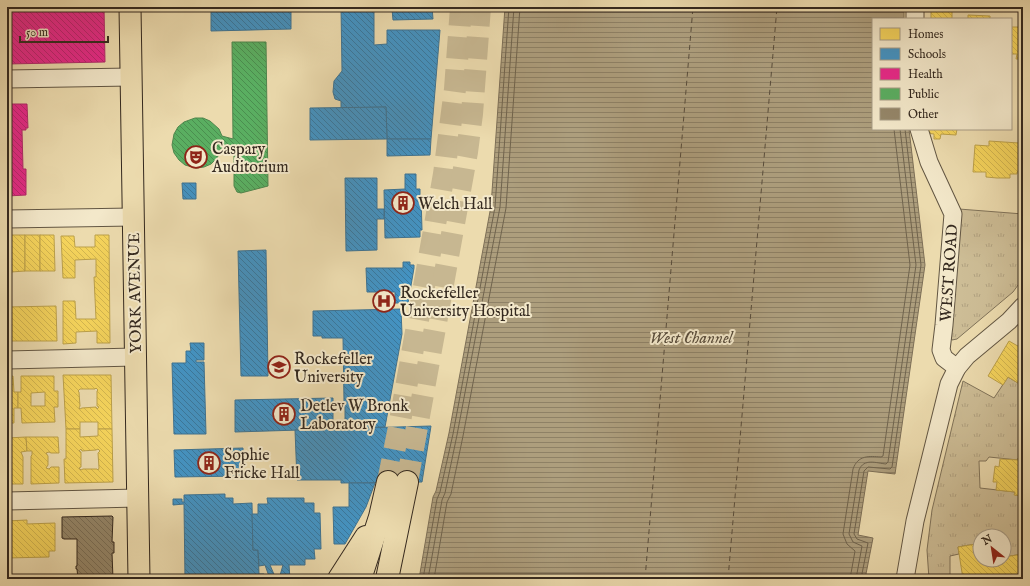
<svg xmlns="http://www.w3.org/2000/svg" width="1030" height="586" viewBox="0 0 1030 586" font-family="'IM FELL English',serif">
<defs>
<pattern id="grass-tufts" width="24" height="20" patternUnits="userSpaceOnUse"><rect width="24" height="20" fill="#cdbd96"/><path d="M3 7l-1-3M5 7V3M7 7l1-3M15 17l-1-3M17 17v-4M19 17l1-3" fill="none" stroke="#b1a281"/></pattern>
<pattern id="water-rules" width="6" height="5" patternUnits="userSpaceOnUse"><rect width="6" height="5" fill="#ad9e7d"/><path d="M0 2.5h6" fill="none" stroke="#8e8166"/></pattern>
<pattern id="homes-back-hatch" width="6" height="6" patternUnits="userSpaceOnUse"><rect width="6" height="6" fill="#f6d55c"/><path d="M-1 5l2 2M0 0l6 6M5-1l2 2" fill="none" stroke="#d4b750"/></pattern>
<pattern id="schools-back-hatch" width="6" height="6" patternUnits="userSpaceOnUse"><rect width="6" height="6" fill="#4393c3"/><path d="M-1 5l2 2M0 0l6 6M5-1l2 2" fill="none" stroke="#39789e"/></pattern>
<pattern id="health-back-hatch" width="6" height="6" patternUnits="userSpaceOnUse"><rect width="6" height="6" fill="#e7298a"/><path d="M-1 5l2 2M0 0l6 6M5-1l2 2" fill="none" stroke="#bc2370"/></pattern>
<pattern id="public-back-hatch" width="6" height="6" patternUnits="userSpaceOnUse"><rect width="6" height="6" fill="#5aae61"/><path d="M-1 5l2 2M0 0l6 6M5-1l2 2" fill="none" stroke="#4b8e4f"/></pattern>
<pattern id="building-back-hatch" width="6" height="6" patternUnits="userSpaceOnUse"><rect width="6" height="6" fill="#948669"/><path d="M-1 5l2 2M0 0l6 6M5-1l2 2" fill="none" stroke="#7a6e56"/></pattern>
</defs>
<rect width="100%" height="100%" fill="#ecdbae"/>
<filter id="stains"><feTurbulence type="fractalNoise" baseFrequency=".005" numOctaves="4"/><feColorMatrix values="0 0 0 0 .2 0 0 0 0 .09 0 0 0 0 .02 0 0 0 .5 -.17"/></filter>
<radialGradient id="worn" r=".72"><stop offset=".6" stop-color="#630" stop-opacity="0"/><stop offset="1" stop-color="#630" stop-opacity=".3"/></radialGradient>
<g fill="url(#grass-tufts)" stroke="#80735a">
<path d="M 959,209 L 1023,214 L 1023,274 L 1021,281 L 1013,292 L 957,339 L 952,340 L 950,336 Z"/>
<path d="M 1008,377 L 1023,386 L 1023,458 L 1018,458 L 1018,460 L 989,457 L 986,461 L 979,461 L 980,488 L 1015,492 L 1015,495 L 1023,496 L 1023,554 L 1004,557 L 1004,536 L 980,536 L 980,560 L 978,560 L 976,544 L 958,547 L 959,554 L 950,556 L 950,579 L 929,579 L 927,550 L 932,510 L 963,381 L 994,398 Z"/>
</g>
<path fill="url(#water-rules)" stroke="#7d6f57" d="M 505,7 L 904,7 L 904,19 L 873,19 L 873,129 L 909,129 L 925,265 L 895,474 L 868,471 L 858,535 L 873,538 L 865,579 L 419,579 L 433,497 L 436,491 L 449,433 L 491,206 Z"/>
<g fill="url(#homes-back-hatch)" stroke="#bca14a" fill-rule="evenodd">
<rect x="931" y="7" width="21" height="12"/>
<path d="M 968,15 L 990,16 L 990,19 L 968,19 Z"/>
<path d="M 1019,23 L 1023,23 L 1023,59 L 1016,59 L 1017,54 L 1011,54 L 1011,27 L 1019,27 Z"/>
<path d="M 926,129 L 957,129 L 956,135 L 941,134 L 940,139 L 934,139 L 934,134 L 926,133 Z"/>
<path d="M 1020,135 L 1023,136 L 1023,172 L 1017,172 L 1017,174 L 1010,174 L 1010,178 L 997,178 L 986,177 L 986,172 L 973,172 L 975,145 L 989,146 L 989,141 L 1019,143 Z"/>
<rect x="7" y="235" width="4" height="37"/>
<path d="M 11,235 L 25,235 L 25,271 L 11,272 Z"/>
<rect x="25" y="235" width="15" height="36"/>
<path d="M 40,235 L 54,235 L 55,271 L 40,271 Z"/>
<path d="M 95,235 L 109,235 L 110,343 L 97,343 L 97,331 L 76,332 L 76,343 L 63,344 L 63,301 L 75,301 L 76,319 L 96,319 L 94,277 L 96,277 L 96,259 L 75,260 L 75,278 L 63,278 L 61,236 L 74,236 L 75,247 L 95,247 Z"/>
<path d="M 56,306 L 57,341 L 7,341 L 7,307 Z"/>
<path d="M 1009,341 L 1023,349 L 1023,386 L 1008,377 L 1003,385 L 988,376 Z"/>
<path d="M 63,375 L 111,375 L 112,429 L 98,429 L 98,422 L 80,422 L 80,429 L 66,429 ZM 96,388 L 98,390 L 97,391 L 97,406 L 99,407 L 97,409 L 96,407 L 82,408 L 80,409 L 79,408 L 80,406 L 79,392 L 78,391 L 80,389 L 95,389 Z"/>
<path d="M 13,376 L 14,392 L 18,392 L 18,408 L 14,408 L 14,423 L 7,423 L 7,377 Z"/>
<path d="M 21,376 L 54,376 L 54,391 L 58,391 L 58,407 L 54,407 L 55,422 L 22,423 L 21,408 L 18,408 L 18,392 L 21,392 ZM 45,392 L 45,406 L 31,406 L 31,393 Z"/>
<path d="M 66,429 L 80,429 L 80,437 L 98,436 L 98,429 L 112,429 L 113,482 L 65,483 L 64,459 L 66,459 ZM 81,449 L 82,451 L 96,450 L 98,449 L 100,451 L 98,453 L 99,468 L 98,470 L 97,469 L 83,469 L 81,470 L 79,468 L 81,467 L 81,452 L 79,451 Z"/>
<path d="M 26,437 L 27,451 L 21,452 L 23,457 L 23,484 L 7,484 L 7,438 Z"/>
<path d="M 26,437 L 58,437 L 59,453 L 51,453 L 49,452 L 46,453 L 48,456 L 48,465 L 46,468 L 49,469 L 51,467 L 59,467 L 59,483 L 31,484 L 31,456 L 32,455 L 32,451 L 27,451 Z"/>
<path d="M 1018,458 L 1023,458 L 1023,496 L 1014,495 L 1015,492 L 996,490 L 997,482 L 993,482 L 995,466 L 999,467 L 1000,459 L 1018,460 Z"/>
<path d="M 27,520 L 27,524 L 55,523 L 55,551 L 49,551 L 49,557 L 7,558 L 7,521 Z"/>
<path d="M 976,544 L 978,560 L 1004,560 L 1004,557 L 1023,554 L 1023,579 L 963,579 L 958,547 Z"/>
</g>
<g fill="url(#schools-back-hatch)" stroke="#3e7392">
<path d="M 211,7 L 291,7 L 291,29 L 211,31 Z"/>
<path d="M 341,7 L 374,7 L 374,45 L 387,44 L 387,30 L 440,30 L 431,139 L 387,139 L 386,107 L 341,108 L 341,101 L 335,99 L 333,92 L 334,81 L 342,71 Z"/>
<path d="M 388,7 L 432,7 L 433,19 L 393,20 L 392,9 Z"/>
<path d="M 386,107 L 387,139 L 310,140 L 310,108 Z"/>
<path d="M 387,139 L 431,139 L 430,155 L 387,156 Z"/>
<path d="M 405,174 L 416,174 L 416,189 L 420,189 L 420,197 L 421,196 L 422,230 L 420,230 L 420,237 L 385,238 L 384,190 L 405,189 Z"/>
<path d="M 345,178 L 377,178 L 377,209 L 384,209 L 384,219 L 377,219 L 377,250 L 346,251 Z"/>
<path d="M 182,183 L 196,183 L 196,199 L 183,199 Z"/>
<path d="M 266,250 L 268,376 L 241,376 L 238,251 Z"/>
<path d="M 403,262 L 410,262 L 410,265 L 414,265 L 414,268 L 408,303 L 391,303 L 391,298 L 395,298 L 395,292 L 367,292 L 366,268 L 403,268 Z"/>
<path d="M 401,309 L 402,334 L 385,427 L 345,428 L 345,407 L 341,407 L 341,402 L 344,402 L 343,338 L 322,338 L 322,336 L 313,336 L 313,311 Z"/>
<path d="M 190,343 L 204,343 L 204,360 L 196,360 L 196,362 L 204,362 L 206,434 L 174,434 L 172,363 L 186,363 L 186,351 L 191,351 Z"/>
<path d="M 333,398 L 333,429 L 235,432 L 235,400 Z"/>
<path d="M 431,426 L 422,482 L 341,483 L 341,480 L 297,480 L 295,430 Z"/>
<path d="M 243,448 L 243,476 L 175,477 L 174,450 Z"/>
<path d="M 349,483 L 375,483 L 366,507 L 345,544 L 334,544 L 333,507 L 349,507 Z"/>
<path d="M 225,494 L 225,498 L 233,498 L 233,504 L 252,503 L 253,550 L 258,550 L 259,574 L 264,574 L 265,579 L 185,579 L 184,504 L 173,505 L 173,499 L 182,499 L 182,502 L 184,502 L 184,495 Z"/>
<path d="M 267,498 L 304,498 L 304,503 L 314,503 L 314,513 L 320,513 L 321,549 L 314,549 L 315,559 L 305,559 L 305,565 L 289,565 L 290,579 L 279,579 L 283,565 L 270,565 L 276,579 L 270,579 L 265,565 L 259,566 L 258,550 L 253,550 L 252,514 L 258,514 L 258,504 L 268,504 Z"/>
</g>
<g fill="url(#health-back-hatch)" stroke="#b1296a">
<path d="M 7,7 L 104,7 L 105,62 L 7,64 Z"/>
<path d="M 7,104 L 27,104 L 28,128 L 26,128 L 26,130 L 22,130 L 23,169 L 26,169 L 26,195 L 7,196 Z"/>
</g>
<path fill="url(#public-back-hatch)" stroke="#4f864d" d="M 232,42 L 266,42 L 268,186 L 241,193 L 237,192 L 234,186 L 234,145 L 221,150 L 217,158 L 211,164 L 204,167 L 196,168 L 185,165 L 179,160 L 174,153 L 172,145 L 174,134 L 178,127 L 184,122 L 195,118 L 203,118 L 210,121 L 219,129 L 222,136 L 233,139 Z"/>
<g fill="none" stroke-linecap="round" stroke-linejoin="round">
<g stroke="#70644e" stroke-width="1">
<path d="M 423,579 L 437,499 L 440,492 L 453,434 L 495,207 L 509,7"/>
<path d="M 428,579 L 442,500 L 445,493 L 457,435 L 500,207 L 514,7"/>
<path d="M 434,579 L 447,502 L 451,494 L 463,436 L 506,208 L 520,7"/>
<path d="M 850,579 L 855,551 L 847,544 L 843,534 L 853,469 C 858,455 869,456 881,457 L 883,456 L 910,265 L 894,129"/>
<path d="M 856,579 L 862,546 L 853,542 L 849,534 L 859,470 C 864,458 876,463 886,464 L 888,462 L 916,265 L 900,129"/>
<path d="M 861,579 L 868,543 L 857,539 L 854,534 L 864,471 L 868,467 L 890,469 L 892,467 L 921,265 L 905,129"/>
</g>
<g stroke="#584c3b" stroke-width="1" stroke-dasharray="5 4" stroke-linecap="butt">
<path d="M 645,579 L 693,7"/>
<path d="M 728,579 L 777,7"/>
</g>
</g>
<path fill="url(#building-back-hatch)" stroke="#34291f" d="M 112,516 L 113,517 L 112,542 L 114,542 L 114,553 L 112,553 L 113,579 L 78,579 L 77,569 L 76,569 L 76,566 L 77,566 L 77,539 L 64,539 L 62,538 L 62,517 Z"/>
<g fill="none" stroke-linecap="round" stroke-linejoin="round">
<g stroke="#c7b791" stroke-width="22" stroke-dasharray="22 11" stroke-linecap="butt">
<path d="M 388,482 L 399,427 L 444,174 L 455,89 L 461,7"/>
<path d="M 407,482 L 467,152 L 472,114 L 480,7"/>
</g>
<g stroke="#625643" stroke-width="19">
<g id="minor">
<path d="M 915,19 L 915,7"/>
<path d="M 7,79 L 131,77"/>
<path d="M 919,129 L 929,162 L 953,214 L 944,325 L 941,350 L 944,358 L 957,368"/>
<path d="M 7,219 L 133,217"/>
<path d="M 7,360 L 135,357"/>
<path d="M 7,501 L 138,498"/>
<path d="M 905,579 L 915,521 L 949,384 L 957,368 L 967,356 L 1009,321 L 1023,306"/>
</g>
</g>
<g stroke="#34291f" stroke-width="23">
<path id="major" d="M 130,7 L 139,579"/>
</g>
<g stroke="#34291f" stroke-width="24">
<g id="highway">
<path d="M 339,579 L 366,537"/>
<path d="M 360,579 L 380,517 L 388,482"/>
<path d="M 387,579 L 407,482"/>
</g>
</g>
<use href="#minor" stroke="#f3e8ca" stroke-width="17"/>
<use href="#major" stroke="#ecdbae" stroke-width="21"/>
<use href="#highway" stroke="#ecdbae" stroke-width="22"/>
</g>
<defs>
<g id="theatre-ring" transform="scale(1.15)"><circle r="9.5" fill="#f3e8ca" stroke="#8f2418" stroke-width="1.5"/><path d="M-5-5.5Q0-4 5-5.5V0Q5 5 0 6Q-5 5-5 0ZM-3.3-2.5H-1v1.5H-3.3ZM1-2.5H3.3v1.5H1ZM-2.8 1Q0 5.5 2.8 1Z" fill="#8f2418"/></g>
<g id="building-ring" transform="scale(1.15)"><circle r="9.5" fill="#f3e8ca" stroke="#8f2418" stroke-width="1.5"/><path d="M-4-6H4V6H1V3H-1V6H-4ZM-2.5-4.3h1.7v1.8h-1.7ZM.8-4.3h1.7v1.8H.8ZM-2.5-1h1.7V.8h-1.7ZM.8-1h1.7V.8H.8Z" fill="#8f2418"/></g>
<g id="hospital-ring" transform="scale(1.15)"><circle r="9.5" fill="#f3e8ca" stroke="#8f2418" stroke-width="1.5"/><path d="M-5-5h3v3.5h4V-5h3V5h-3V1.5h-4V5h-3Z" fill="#8f2418"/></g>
<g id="university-ring" transform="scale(1.15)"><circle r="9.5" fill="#f3e8ca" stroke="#8f2418" stroke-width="1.5"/><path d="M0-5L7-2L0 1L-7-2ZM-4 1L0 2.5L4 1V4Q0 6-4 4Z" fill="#8f2418"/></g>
</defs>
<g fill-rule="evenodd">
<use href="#theatre-ring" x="196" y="157"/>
<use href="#building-ring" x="403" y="203"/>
<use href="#hospital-ring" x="384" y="301"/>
<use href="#university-ring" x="279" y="367"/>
<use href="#building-ring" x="284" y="414"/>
<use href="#building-ring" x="209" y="463"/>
</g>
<g text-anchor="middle" stroke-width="4" stroke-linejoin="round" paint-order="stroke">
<g font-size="16" fill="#34291f" stroke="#f3e8ca" text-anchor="start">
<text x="212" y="154">Caspary<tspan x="212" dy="18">Auditorium</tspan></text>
<text x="418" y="209">Welch Hall</text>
<text x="400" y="298">Rockefeller<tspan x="400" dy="18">University Hospital</tspan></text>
<text x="294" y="364">Rockefeller<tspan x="294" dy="18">University</tspan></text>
<text x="300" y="411">Detlev W Bronk<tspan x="300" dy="18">Laboratory</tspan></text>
<text x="224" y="460">Sophie<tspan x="224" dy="18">Fricke Hall</tspan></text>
</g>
<g font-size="16" fill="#34291f" stroke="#f3e8ca">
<text transform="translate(948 273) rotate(-86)" y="6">WEST ROAD</text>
<text transform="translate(134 293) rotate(-91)" y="6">YORK AVENUE</text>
</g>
<g font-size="17" font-style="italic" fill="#584c3b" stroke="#f3e8ca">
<text x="691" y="343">West Channel</text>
</g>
</g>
<rect width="1030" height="586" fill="none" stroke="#ecdbae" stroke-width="24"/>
<rect x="8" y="8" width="1014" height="570" fill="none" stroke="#34291f" stroke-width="2"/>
<rect x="12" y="12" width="1006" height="562" fill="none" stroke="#34291f"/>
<rect x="872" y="18" width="140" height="112" fill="#f3e8ca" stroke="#a79c86"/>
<rect x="880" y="28" width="20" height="12" fill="#f6d55c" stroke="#a79c86"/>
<text x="908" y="38" font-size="12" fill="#34291f">Homes</text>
<rect x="880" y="48" width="20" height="12" fill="#4393c3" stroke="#a79c86"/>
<text x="908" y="58" font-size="12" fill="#34291f">Schools</text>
<rect x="880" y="68" width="20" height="12" fill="#e7298a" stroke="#a79c86"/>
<text x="908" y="78" font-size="12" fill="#34291f">Health</text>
<rect x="880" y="88" width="20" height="12" fill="#5aae61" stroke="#a79c86"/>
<text x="908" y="98" font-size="12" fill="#34291f">Public</text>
<rect x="880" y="108" width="20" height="12" fill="#948669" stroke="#a79c86"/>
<text x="908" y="118" font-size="12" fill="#34291f">Other</text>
<g transform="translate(992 548) rotate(330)"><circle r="19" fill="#f3e8ca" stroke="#a79c86"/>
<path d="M0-3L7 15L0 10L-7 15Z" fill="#8f2418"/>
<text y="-6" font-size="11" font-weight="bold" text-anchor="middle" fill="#34291f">N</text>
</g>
<path d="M20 36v6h88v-6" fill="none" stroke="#34291f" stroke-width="2"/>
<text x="26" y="36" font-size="12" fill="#34291f" stroke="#f3e8ca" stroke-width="3" paint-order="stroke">50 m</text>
<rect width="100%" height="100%" filter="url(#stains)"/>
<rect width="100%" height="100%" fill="url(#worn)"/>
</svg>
